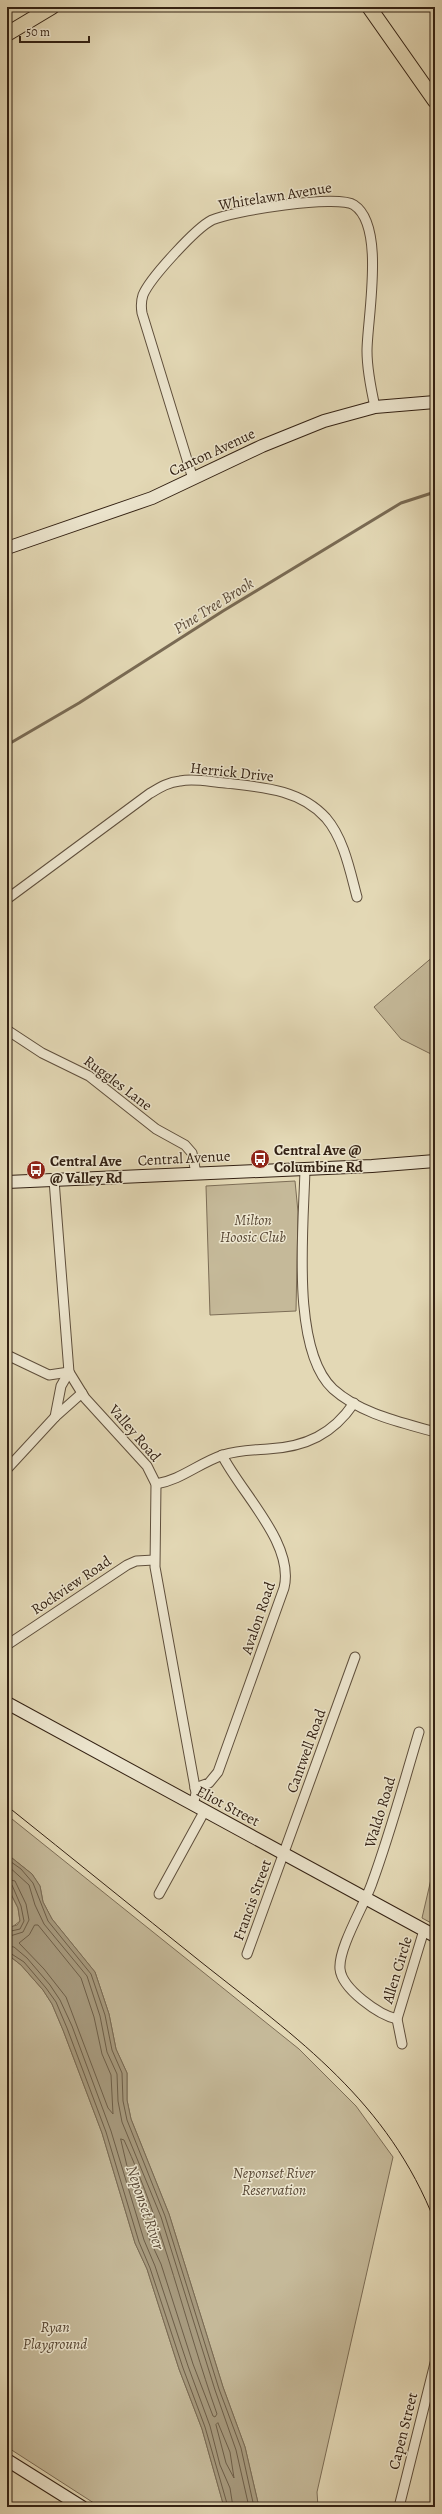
<svg xmlns="http://www.w3.org/2000/svg" width="442" height="2514" viewBox="0 0 442 2514" font-family="Alegreya,serif">
<rect width="100%" height="100%" fill="#e3d8b5"/>
<filter id="stains"><feTurbulence type="fractalNoise" baseFrequency=".005" numOctaves="4"/><feColorMatrix values="0 0 0 0 .2 0 0 0 0 .09 0 0 0 0 .02 0 0 0 .5 -.17"/></filter>
<radialGradient id="worn" r=".72"><stop offset=".6" stop-color="#630" stop-opacity="0"/><stop offset="1" stop-color="#630" stop-opacity=".3"/></radialGradient>
<g fill="#c5b999" stroke="#7c6d56">
<path d="M 435,955 L 435,1056 L 401,1039 L 374,1007 Z"/>
<path d="M 295,1181 L 298,1212 L 296,1311 L 210,1315 L 206,1186 Z"/>
<path d="M 7,1815 L 299,2049 L 356,2106 L 393,2157 L 317,2492 L 318,2507 L 259,2507 L 245,2447 L 223,2387 L 169,2214 L 131,2119 L 127,2100 L 127,2073 L 116,2049 L 109,2014 L 95,1972 L 52,1919 L 43,1902 L 40,1886 L 32,1874 L 7,1854 Z"/>
<path d="M 435,1862 L 435,1925 L 422,1918 Z"/>
<path d="M 7,1886 L 18,1908 L 20,1921 L 11,1928 L 7,1928 Z"/>
<path d="M 7,1954 L 21,1965 L 43,1990 L 52,2004 L 63,2030 L 102,2133 L 135,2243 L 147,2269 L 179,2369 L 202,2429 L 224,2507 L 100,2507 L 7,2447 L 7,2079 L 12,2073 L 7,2067 Z"/>
</g>
<path fill="#a79a7e" stroke="#796a53" d="M 7,1854 L 32,1874 L 40,1886 L 43,1902 L 52,1919 L 95,1972 L 109,2014 L 116,2049 L 127,2073 L 127,2100 L 131,2119 L 169,2214 L 223,2387 L 245,2447 L 259,2507 L 224,2507 L 202,2429 L 179,2369 L 147,2269 L 135,2243 L 102,2133 L 63,2030 L 52,2004 L 43,1990 L 21,1965 L 7,1954 L 7,1928 L 17,1925 L 20,1921 L 18,1908 L 7,1886 Z"/>
<g fill="none" stroke-linecap="round" stroke-linejoin="round">
<g stroke="#6d5e48" stroke-width="1">
<path d="M 7,1859 L 21,1869 L 33,1883 L 48,1921 L 91,1974 L 105,2015 L 112,2050 L 122,2073 L 123,2101 L 127,2120 L 165,2216 L 219,2389 L 241,2448 L 254,2507"/>
<path d="M 7,1865 L 29,1885 L 35,1905 L 44,1924 L 87,1976 L 100,2016 L 107,2052 L 117,2074 L 118,2101 L 122,2122 L 161,2217 L 215,2390 L 236,2450 L 249,2507"/>
<path d="M 7,1879 L 15,1881 L 26,1904 L 29,1920 L 23,1932 L 7,1937"/>
<path d="M 7,1884 L 12,1885 L 21,1906 L 24,1921 L 20,1929 L 7,1932"/>
<path d="M 35,1925 L 38,1925 L 81,1978 L 94,2017 L 102,2054 L 111,2075 L 113,2114 L 108,2108 L 66,1997 L 44,1969 L 19,1943 L 29,1935 Z"/>
<path d="M 7,1946 L 14,1947 L 27,1958 L 50,1985 L 60,2000 L 72,2026 L 111,2131 L 144,2240 L 155,2266 L 188,2366 L 210,2426 L 220,2465 L 230,2488 L 233,2507"/>
<path d="M 7,1951 L 24,1962 L 46,1988 L 56,2002 L 67,2028 L 106,2132 L 139,2242 L 150,2268 L 183,2368 L 205,2427 L 228,2507"/>
<path d="M 121,2139 L 124,2140 C 164,2227 185,2323 217,2414 L 215,2417 L 213,2416 L 193,2364 L 161,2264 L 149,2238 L 127,2166 Z"/>
<path d="M 218,2423 L 230,2452 L 234,2478 L 226,2463 L 216,2425 Z"/>
</g>
<path stroke="#796a53" stroke-width="3" d="M 7,745 L 79,703 L 223,611 L 401,503 L 435,492"/>
<g stroke="#5f4f3c" stroke-width="11">
<g id="street">
<path d="M 193,479 L 142,313 C 141,307 141,301 143,295 C 150,278 196,228 212,220 C 232,211 338,194 354,205 C 386,226 367,319 367,351 C 367,370 371,389 375,407"/>
<path d="M 7,899 L 149,794 C 159,788 168,782 180,781 C 195,778 210,782 225,783 C 261,787 300,789 326,818 C 344,839 350,871 357,897"/>
<path d="M 7,1030 L 42,1053 L 89,1076 L 156,1129 L 185,1145 L 192,1153 L 196,1173"/>
<path d="M 305,1168 C 304,1224 290,1349 333,1389 C 361,1414 400,1422 435,1432"/>
<path d="M 54,1180 L 69,1372 L 85,1398 L 147,1466 L 156,1484 L 155,1567 L 196,1793 L 193,1805"/>
<path d="M 7,1355 L 49,1375 L 69,1372"/>
<path d="M 55,1417 L 61,1386 L 69,1372"/>
<path d="M 7,1469 L 55,1417 L 82,1393"/>
<path d="M 156,1484 C 181,1480 199,1463 223,1455 C 238,1450 253,1450 268,1449 C 306,1447 333,1434 354,1403"/>
<path d="M 7,1645 L 127,1565 L 136,1561 L 154,1560"/>
<path d="M 195,1788 L 209,1783 L 218,1772 L 284,1588 C 295,1544 241,1493 222,1455"/>
<path d="M 159,1894 L 204,1812"/>
<path d="M 247,1954 L 355,1657"/>
<path d="M 397,2019 C 379,2015 342,1989 340,1969 C 338,1948 365,1904 372,1883 C 390,1834 404,1782 419,1732"/>
<path d="M 402,2044 L 397,2019 L 424,1930"/>
<path d="M 399,2507 L 435,2363"/>
</g>
</g>
<g stroke="#332113" stroke-width="14">
<g id="secondary">
<path d="M 7,548 L 152,498 L 262,446 L 324,421 L 375,407 L 435,402"/>
<path d="M 7,1182 L 372,1166 L 435,1161"/>
<path d="M 7,1703 L 435,1936"/>
<path d="M 7,2460 L 82,2507"/>
</g>
</g>
<g stroke="#332113" stroke-width="16">
<g id="primary">
<path d="M 369,7 L 435,101"/>
<path d="M 7,34 L 52,7"/>
</g>
</g>
<use href="#street" stroke="#ede6cf" stroke-width="9"/>
<use href="#secondary" stroke="#ede6cf" stroke-width="12"/>
<use href="#primary" stroke="#e3d8b5" stroke-width="14"/>
<path stroke="#332113" stroke-width="1" d="M 7,1806 C 72,1858 136,1910 201,1962 C 298,2039 388,2101 435,2222"/>
</g>
<defs>
<g id="bus-disc" transform="scale(1)"><circle r="9.5" fill="#8f2418" stroke="#ede6cf"/><path d="M-5-6H5V4H4V6H2V4H-2V6H-4V4H-5ZM-3.5-4V0h7V-4ZM-3.5 1.2v1.5H-2V1.2ZM2 1.2v1.5H3.5V1.2Z" fill="#fff"/></g>
</defs>
<g fill-rule="evenodd">
<use href="#bus-disc" x="260" y="1159"/>
<use href="#bus-disc" x="36" y="1170"/>
</g>
<g text-anchor="middle" stroke-width="3" stroke-linejoin="round" paint-order="stroke">
<g font-size="15" fill="#332113" stroke="#ede6cf">
<text transform="translate(275 196) rotate(-9)" y="5">Whitelawn Avenue</text>
<text transform="translate(212 452) rotate(-25)" y="5">Canton Avenue</text>
<text transform="translate(232 772) rotate(6)" y="5">Herrick Drive</text>
<text transform="translate(118 1083) rotate(37)" y="5">Ruggles Lane</text>
<text transform="translate(184 1158) rotate(-3)" y="5">Central Avenue</text>
<text transform="translate(135 1433) rotate(49)" y="5">Valley Road</text>
<text transform="translate(71 1585) rotate(-34)" y="5">Rockview Road</text>
<text transform="translate(258 1618) rotate(-71)" y="5">Avalon Road</text>
<text transform="translate(306 1751) rotate(-70)" y="5">Cantwell Road</text>
<text transform="translate(228 1806) rotate(28)" y="5">Eliot Street</text>
<text transform="translate(380 1812) rotate(-73)" y="5">Waldo Road</text>
<text transform="translate(252 1900) rotate(-70)" y="5">Francis Street</text>
<text transform="translate(397 1970) rotate(-73)" y="5">Allen Circle</text>
<text transform="translate(403 2431) rotate(-76)" y="5">Capen Street</text>
</g>
<g font-size="15" font-weight="bold" fill="#332113" stroke="#ede6cf" text-anchor="start">
<text x="274" y="1155">Central Ave @<tspan x="274" dy="17">Columbine Rd</tspan></text>
<text x="50" y="1166">Central Ave<tspan x="50" dy="17">@ Valley Rd</tspan></text>
</g>
<g font-size="15" font-style="italic" fill="#584734" stroke="#ede6cf">
<text x="253" y="1225">Milton<tspan x="253" dy="17">Hoosic Club</tspan></text>
<text x="274" y="2178">Neponset River<tspan x="274" dy="17">Reservation</tspan></text>
<text x="55" y="2332">Ryan<tspan x="55" dy="17">Playground</tspan></text>
</g>
<g font-size="16" font-style="italic" fill="#5c4b38" stroke="#ede6cf">
<text transform="translate(213 605) rotate(-32)" y="6">Pine Tree Brook</text>
<text transform="translate(146 2207) rotate(71)" y="6">Neponset River</text>
</g>
</g>
<rect width="442" height="2514" fill="none" stroke="#e3d8b5" stroke-width="24"/>
<rect x="8" y="8" width="426" height="2498" fill="none" stroke="#332113" stroke-width="2"/>
<rect x="12" y="12" width="418" height="2490" fill="none" stroke="#332113"/>
<path d="M20 36v6h69v-6" fill="none" stroke="#332113" stroke-width="2"/>
<text x="26" y="36" font-size="12" fill="#332113" stroke="#ede6cf" stroke-width="3" paint-order="stroke">50 m</text>
<rect width="100%" height="100%" filter="url(#stains)"/>
<rect width="100%" height="100%" fill="url(#worn)"/>
</svg>
